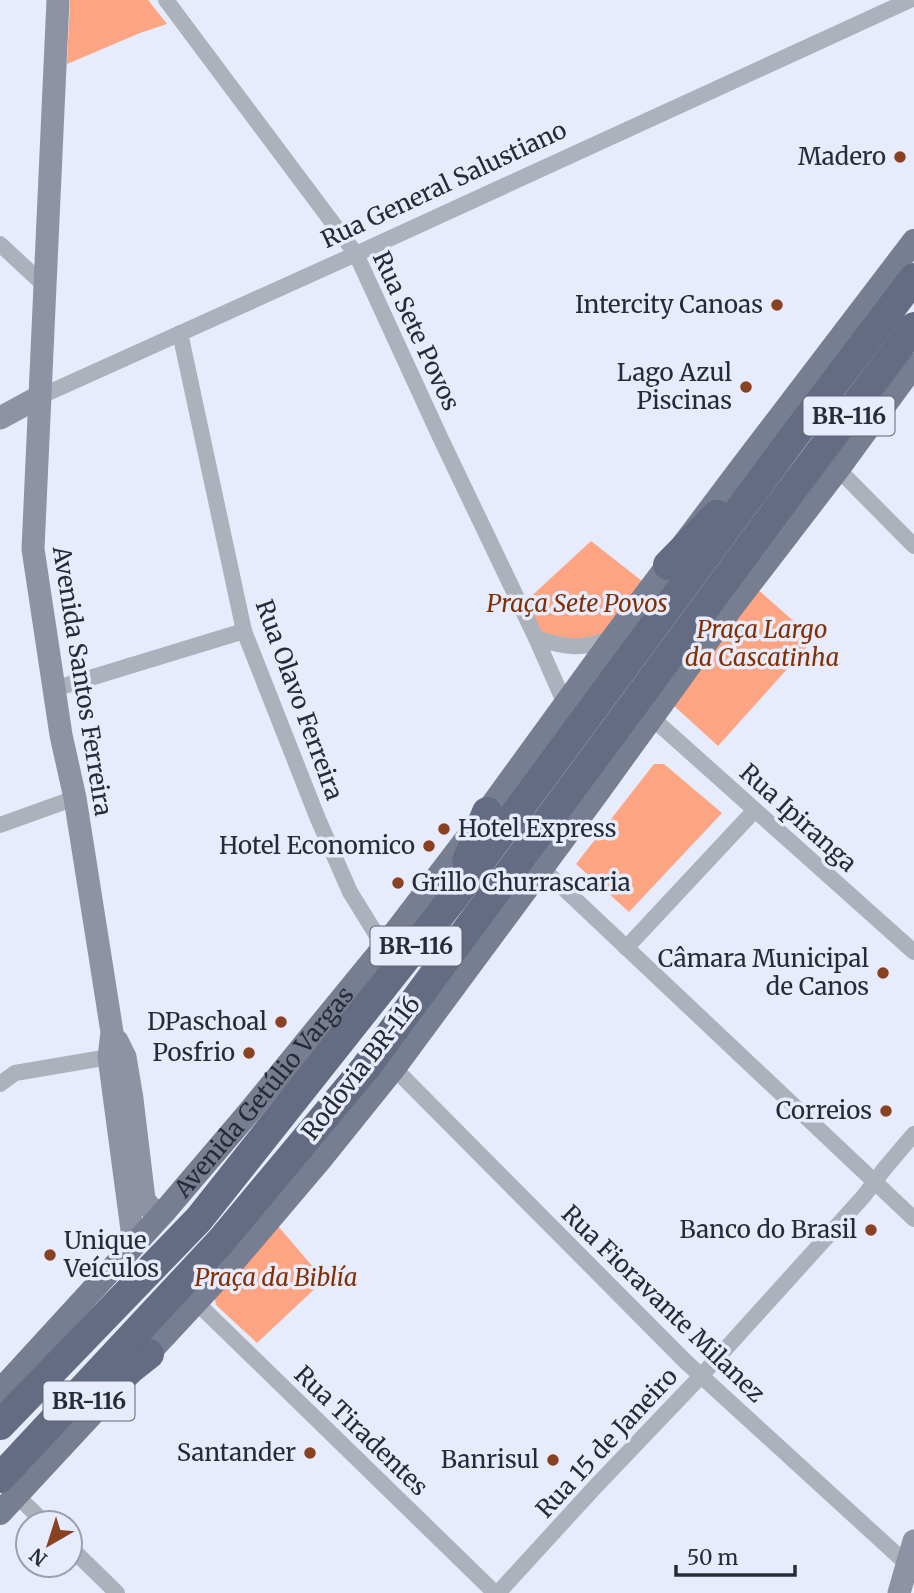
<svg xmlns="http://www.w3.org/2000/svg" width="914" height="1593" viewBox="0 0 914 1593" font-family="Merriweather,serif">
<rect width="100%" height="100%" fill="#e7ecfd"/>
<g fill="#fda583">
<path d="M 70,0 L 148,0 L 167,24 L 140,33 L 67,64 Z"/>
<path d="M 591,541 L 642,581 L 601,635 L 585,642 L 541,635 L 524,603 Z"/>
<path d="M 755,587 L 814,639 L 718,746 L 672,704 Z"/>
<path d="M 654,764 L 664,764 L 722,813 L 629,912 L 576,864 Z"/>
<path d="M 278,1226 L 324,1280 L 257,1343 L 216,1305 L 214,1295 Z"/>
</g>
<g fill="none" stroke-linecap="round" stroke-linejoin="round">
<g stroke="#acb1bc" stroke-width="16">
<path d="M 166,0 L 356,254 L 440,437 L 536,638 L 565,704"/>
<path d="M 0,244 L 44,285"/>
<path d="M 180,333 L 244,631 L 318,819 L 350,892 L 384,947"/>
<path d="M 39,397 L 356,254 L 910,0"/>
<path d="M 838,469 L 914,546"/>
<path d="M 536,638 C 566,648 583,650 612,638"/>
<path d="M 54,689 L 244,631"/>
<path d="M 651,717 L 914,952"/>
<path d="M 0,825 L 75,798"/>
<path d="M 542,868 L 914,1219"/>
<path d="M 626,948 L 755,810"/>
<path d="M 394,1068 L 686,1362 L 907,1564"/>
<path d="M 0,1084 L 15,1073 L 109,1057 L 119,1057"/>
<path d="M 196,1302 L 495,1593"/>
<path d="M 17,1496 L 45,1523"/>
<path d="M 70,1547 L 117,1593"/>
<path d="M 498,1593 L 595,1487 L 701,1376 L 863,1197 L 885,1168 L 914,1134"/>
</g>
<g stroke="#8d93a4" stroke-width="23">
<path d="M 58,0 L 33,549 L 61,735 L 75,798 L 112,1032 L 109,1057 L 134,1245"/>
<path d="M 0,418 L 39,397"/>
<path d="M 117,1041 L 125,1057 L 132,1099 L 144,1199 L 151,1209 L 164,1212"/>
<path d="M 899,1593 L 914,1541"/>
</g>
<g stroke="#777e92" stroke-width="24">
<path id="s1" d="M 0,1391 L 164,1212 L 250,1111 L 384,947 L 487,812 L 614,637 L 741,468 L 914,241"/>
<path d="M 0,1513 L 235,1260 L 320,1160 L 394,1068 L 595,796 L 729,611 L 838,469 L 914,365"/>
</g>
<g stroke="#646c83" stroke-width="30">
<path d="M 668,565 L 717,515"/>
<path d="M 467,861 L 487,812"/>
<path d="M 101,1392 L 149,1354"/>
<path d="M 0,1425 L 199,1219 L 451,901 L 795,435 L 914,278"/>
<path d="M 0,1478 L 221,1241 L 366,1067 L 782,503 L 914,327"/>
</g>
</g>
<g fill="#894122" stroke="#e7ecfd" stroke-width="2.5">
<circle cx="900" cy="157" r="7"/>
<circle cx="777" cy="305" r="7"/>
<circle cx="746" cy="387" r="7"/>
<circle cx="444" cy="829" r="7"/>
<circle cx="429" cy="846" r="7"/>
<circle cx="398" cy="883" r="7"/>
<circle cx="883" cy="973" r="7"/>
<circle cx="281" cy="1022" r="7"/>
<circle cx="249" cy="1053" r="7"/>
<circle cx="886" cy="1111" r="7"/>
<circle cx="871" cy="1230" r="7"/>
<circle cx="50" cy="1255" r="7"/>
<circle cx="310" cy="1453" r="7"/>
<circle cx="553" cy="1460" r="7"/>
</g>
<g text-anchor="middle" stroke-width="7" stroke-linejoin="round" paint-order="stroke">
<g fill="#e7ecfd" stroke="#616571" stroke-width="2">
<rect x="803.5" y="396.5" width="91" height="39" rx="5"/>
<rect x="370.5" y="926.5" width="91" height="39" rx="5"/>
<rect x="43.5" y="1381.5" width="91" height="39" rx="5"/>
</g>
<g font-size="23" font-weight="bold" fill="#282b35">
<text x="849" y="424">BR-116</text>
<text x="416" y="954">BR-116</text>
<text x="89" y="1409">BR-116</text>
</g>
<g font-size="24" fill="#282b35" stroke="#e7ecfd" text-anchor="end">
<text x="886" y="165">Madero</text>
<text x="763" y="313">Intercity Canoas</text>
<text x="732" y="381">Lago Azul<tspan x="732" dy="28">Piscinas</tspan></text>
<text x="458" y="837" text-anchor="start">Hotel Express</text>
<text x="415" y="854">Hotel Economico</text>
<text x="412" y="891" text-anchor="start">Grillo Churrascaria</text>
<text x="869" y="967">Câmara Municipal<tspan x="869" dy="28">de Canos</tspan></text>
<text x="267" y="1030">DPaschoal</text>
<text x="235" y="1061">Posfrio</text>
<text x="872" y="1119">Correios</text>
<text x="857" y="1238">Banco do Brasil</text>
<text x="64" y="1249" text-anchor="start">Unique<tspan x="64" dy="28">Veículos</tspan></text>
<text x="296" y="1461">Santander</text>
<text x="539" y="1468">Banrisul</text>
</g>
<g font-size="24" fill="#282b35" stroke="#e7ecfd">
<text transform="translate(444 185) rotate(-25)" y="8">Rua General Salustiano</text>
<text transform="translate(416 331) rotate(65)" y="8">Rua Sete Povos</text>
<text transform="translate(82 681) rotate(81)" y="8">Avenida Santos Ferreira</text>
<text transform="translate(299 700) rotate(70)" y="8">Rua Olavo Ferreira</text>
<text transform="translate(798 818) rotate(42)" y="8">Rua Ipiranga</text>
<text transform="translate(361 1068) rotate(-52)" y="8">Rodovia BR-116</text>
<text dy="8" stroke="none"><textPath href="#s1" startOffset="399">Avenida Getúlio Vargas</textPath></text>
<text transform="translate(663 1304) rotate(44)" y="8">Rua Fioravante Milanez</text>
<text transform="translate(361 1431) rotate(44)" y="8">Rua Tiradentes</text>
<text transform="translate(607 1443) rotate(-47)" y="8">Rua 15 de Janeiro</text>
</g>
<g font-size="24" font-style="italic" fill="#822f04" stroke="#e7ecfd">
<text x="577" y="612">Praça Sete Povos</text>
<text x="762" y="638">Praça Largo<tspan x="762" dy="28">da Cascatinha</tspan></text>
<text x="276" y="1286">Praça da Biblía</text>
</g>
</g>
<g transform="translate(49 1544) rotate(219)"><circle r="33" fill="#e7ecfd" stroke="#9b9fad" stroke-width="2"/>
<path d="M0-5L12 26L0 18L-12 26Z" fill="#894122"/>
<text y="-10" font-size="19" font-weight="bold" text-anchor="middle" fill="#282b35">N</text>
</g>
<path d="M676 1565v10h119v-10" fill="none" stroke="#282b35" stroke-width="3.5"/>
<text x="687" y="1565" font-size="21" fill="#282b35" stroke="#e7ecfd" stroke-width="5" paint-order="stroke">50 m</text>
</svg>
